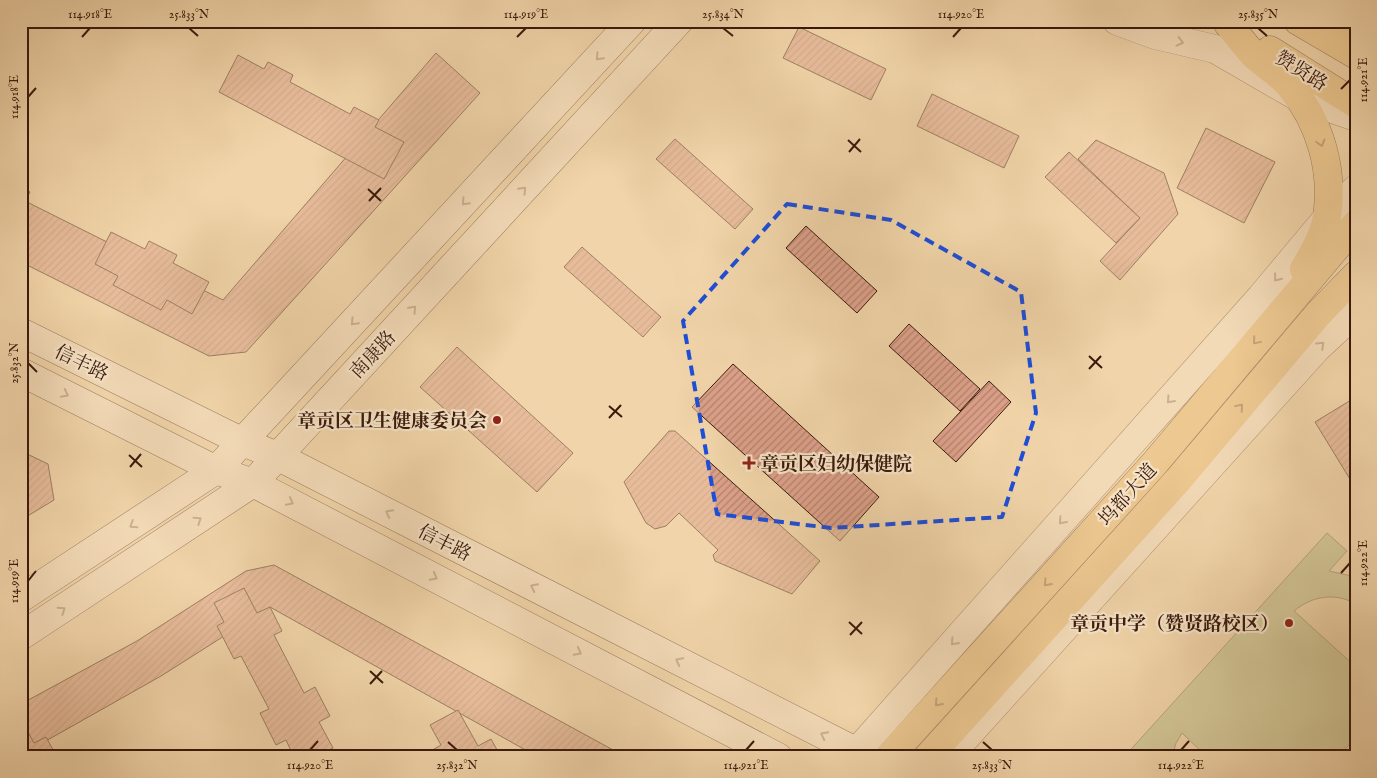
<svg xmlns="http://www.w3.org/2000/svg" width="1377" height="778" viewBox="0 0 1377 778" font-family="'IM FELL English','Noto Serif SC',serif">
<defs>
<pattern id="building-hatch" width="6" height="6" patternUnits="userSpaceOnUse" patternTransform="scale(1.25)"><rect width="6" height="6" fill="#dda18a"/><path d="M-1 1l2-2M0 6l6-6M5 7l2-2" fill="none" stroke="#b4826f"/></pattern>
</defs>
<rect width="100%" height="100%" fill="#f1d4a9"/>
<filter id="stains"><feTurbulence type="fractalNoise" baseFrequency=".004" numOctaves="4"/><feColorMatrix values="0 0 0 0 .2 0 0 0 0 .09 0 0 0 0 .02 0 0 0 .5 -.17"/></filter>
<radialGradient id="worn" r=".72"><stop offset=".6" stop-color="#630" stop-opacity="0"/><stop offset="1" stop-color="#630" stop-opacity=".3"/></radialGradient>
<path fill="#b6be8b" stroke="#786c4c" d="M 1327,533 L 1347,551 L 1329,571 L 1356,577 L 1356,604 C 1335,592 1312,596 1294,611 L 1356,667 L 1356,737 L 1338,757 L 1207,757 L 1182,733 L 1176,743 L 1172,757 L 1124,757 Z"/>
<g fill="url(#building-hatch)" stroke="#39190c">
<path d="M 799,27 L 886,69 L 871,100 L 783,58 Z"/>
<path d="M 436,53 L 480,93 L 246,352 L 209,356 L 21,262 L 21,199 L 223,300 Z"/>
<path d="M 238,55 L 264,69 L 268,62 L 293,75 L 290,82 L 350,114 L 354,107 L 379,120 L 375,127 L 404,142 L 384,179 L 219,92 Z"/>
<path d="M 932,94 L 1019,136 L 1004,168 L 917,126 Z"/>
<path d="M 1206,128 L 1275,162 L 1244,223 L 1177,188 Z"/>
<path d="M 675,139 L 753,209 L 735,229 L 656,159 Z"/>
<path d="M 1096,140 L 1164,173 L 1178,214 L 1120,280 L 1100,261 L 1140,218 L 1078,159 Z"/>
<path d="M 1069,152 L 1140,218 L 1116,243 L 1045,177 Z"/>
<path d="M 21,187 L 30,192 L 21,209 Z"/>
<path d="M 806,226 L 877,291 L 857,313 L 786,248 Z"/>
<path d="M 111,232 L 145,249 L 149,241 L 177,255 L 173,263 L 209,282 L 192,314 L 167,300 L 161,310 L 113,285 L 118,276 L 95,264 Z"/>
<path d="M 582,247 L 661,317 L 643,337 L 564,267 Z"/>
<path d="M 909,324 L 980,389 L 960,411 L 889,346 Z"/>
<path d="M 457,347 L 573,453 L 537,492 L 420,387 Z"/>
<path d="M 733,364 L 879,497 L 840,541 L 692,407 Z"/>
<path d="M 989,381 L 1011,402 L 956,462 L 933,441 Z"/>
<path d="M 1356,397 L 1356,489 L 1315,422 Z"/>
<path d="M 669,431 L 675,431 L 820,561 L 792,594 L 715,561 L 713,555 L 718,550 L 679,513 L 666,526 L 655,529 L 646,523 L 624,482 Z"/>
<path d="M 21,451 L 48,464 L 54,500 L 21,520 Z"/>
<path d="M 274,565 L 626,757 L 538,757 L 270,607 L 161,676 L 21,755 L 21,704 L 137,641 L 246,571 Z"/>
<path d="M 244,588 L 257,613 L 270,607 L 282,631 L 274,635 L 304,693 L 315,687 L 330,716 L 319,722 L 333,748 L 317,757 L 294,757 L 286,740 L 276,745 L 260,713 L 269,709 L 241,656 L 234,659 L 217,626 L 224,622 L 214,603 Z"/>
<path d="M 458,710 L 478,746 L 491,739 L 501,757 L 432,757 L 429,752 L 441,745 L 430,725 Z"/>
<path d="M 21,719 L 34,743 L 46,737 L 57,757 L 21,757 Z"/>
</g>
<g fill="none" stroke-linecap="round" stroke-linejoin="round">
<g stroke="#674833" stroke-width="29">
<g id="tertiary">
<path d="M 1117,21 L 1155,35 L 1215,49 L 1298,97 L 1356,117"/>
<path d="M 852,757 L 1261,297 L 1327,218 L 1356,189"/>
<path d="M 948,757 L 1317,348 L 1356,312"/>
</g>
</g>
<g stroke="#39190c" stroke-width="29">
<g id="secondary">
<path d="M 21,332 L 243,442 L 277,456 L 867,757"/>
<path d="M 21,372 L 216,470 L 253,483 L 778,757"/>
<path d="M 21,598 L 216,470 L 632,21"/>
<path d="M 21,636 L 253,483 L 679,21"/>
</g>
</g>
<g stroke="#39190c" stroke-width="29">
<g id="primary">
<path d="M 1298,21 L 1356,55"/>
<path d="M 1320,21 L 1356,24"/>
<path d="M 1228,24 C 1237,34 1245,46 1255,56 C 1266,66 1280,74 1290,86 C 1320,122 1334,170 1327,217 C 1324,235 1313,254 1304,269"/>
<path d="M 1270,50 L 1356,104"/>
<path d="M 889,757 L 1154,464 L 1356,224"/>
<path d="M 928,757 L 1178,480 L 1319,313 L 1356,275"/>
</g>
</g>
<use href="#tertiary" stroke="#f6e3c7" stroke-width="28"/>
<use href="#secondary" stroke="#f6e3c7" stroke-width="28"/>
<use href="#primary" stroke="#e8ba74" stroke-width="28"/>
</g>
<defs><path id="oneway-chevron" d="M-2-3.5L2.5 0L-2 3.5" fill="none" stroke-width="1.6" stroke-linecap="round" stroke-linejoin="round" transform="scale(1.25)"/></defs>
<g stroke="#a18873">
<use href="#oneway-chevron" transform="translate(1180 42) rotate(14)"/>
<use href="#oneway-chevron" transform="translate(599 57) rotate(133)"/>
<use href="#oneway-chevron" transform="translate(523 190) rotate(-47)"/>
<use href="#oneway-chevron" transform="translate(465 202) rotate(133)"/>
<use href="#oneway-chevron" transform="translate(1277 278) rotate(129)"/>
<use href="#oneway-chevron" transform="translate(413 309) rotate(-47)"/>
<use href="#oneway-chevron" transform="translate(354 322) rotate(133)"/>
<use href="#oneway-chevron" transform="translate(1321 345) rotate(-44)"/>
<use href="#oneway-chevron" transform="translate(65 394) rotate(27)"/>
<use href="#oneway-chevron" transform="translate(1170 400) rotate(132)"/>
<use href="#oneway-chevron" transform="translate(290 502) rotate(28)"/>
<use href="#oneway-chevron" transform="translate(389 513) rotate(-153)"/>
<use href="#oneway-chevron" transform="translate(198 520) rotate(-34)"/>
<use href="#oneway-chevron" transform="translate(1062 521) rotate(132)"/>
<use href="#oneway-chevron" transform="translate(133 525) rotate(147)"/>
<use href="#oneway-chevron" transform="translate(434 577) rotate(28)"/>
<use href="#oneway-chevron" transform="translate(534 587) rotate(-153)"/>
<use href="#oneway-chevron" transform="translate(62 610) rotate(-34)"/>
<use href="#oneway-chevron" transform="translate(954 642) rotate(132)"/>
<use href="#oneway-chevron" transform="translate(578 652) rotate(28)"/>
<use href="#oneway-chevron" transform="translate(679 661) rotate(-153)"/>
<use href="#oneway-chevron" transform="translate(824 735) rotate(-153)"/>
</g>
<g stroke="#906a40">
<use href="#oneway-chevron" transform="translate(1321 143) rotate(74)"/>
<use href="#oneway-chevron" transform="translate(1256 341) rotate(130)"/>
<use href="#oneway-chevron" transform="translate(1240 407) rotate(-50)"/>
<use href="#oneway-chevron" transform="translate(1047 583) rotate(132)"/>
<use href="#oneway-chevron" transform="translate(938 703) rotate(132)"/>
</g>
<path d="M0 0H1377V778H0ZM 787,204 L 891,220 L 1021,292 L 1036,413 L 1002,517 L 831,528 L 717,514 L 683,321 Z" fill="#f1d4a9" fill-opacity=".55" fill-rule="evenodd"/>
<path fill="none" stroke="#1d4ed8" stroke-width="4" stroke-dasharray="10 6" stroke-linejoin="round" d="M 787,204 L 891,220 L 1021,292 L 1036,413 L 1002,517 L 831,528 L 717,514 L 683,321 Z"/>
<path fill="none" stroke="#39190c" stroke-width="2" d="M 189,28 L 198,36M 723,28 L 733,36M 1258,28 L 1267,36M 82,37 L 90,28M 517,37 L 526,28M 953,37 L 961,28M 1341,89 L 1350,80M 28,97 L 36,88M 848,140 L 861,152M 849,152 L 860,139M 368,189 L 381,201M 369,201 L 381,188M 1089,356 L 1102,368M 28,363 L 37,372M 1089,369 L 1101,356M 609,406 L 622,417M 609,418 L 621,405M 129,455 L 142,467M 130,467 L 141,454M 1341,573 L 1350,563M 28,581 L 36,571M 849,622 L 862,634M 850,635 L 862,622M 370,671 L 383,683M 370,684 L 382,671M 448,742 L 457,750M 983,742 L 992,750M 310,750 L 318,741M 746,750 L 754,741M 1181,750 L 1189,741"/>
<g fill="#8f2418" stroke="#f6e3c7" stroke-width="2">
<circle cx="497" cy="420" r="5"/>
<path d="M746.5 455.5h5v5h5v5h-5v5h-5v-5h-5v-5h5z"/>
<circle cx="1289" cy="623" r="5"/>
</g>
<g text-anchor="middle" stroke-width="4.5" stroke-linejoin="round" paint-order="stroke">
<g font-size="19" fill="#39190c" stroke="#f6e3c7">
<text transform="translate(1302 70) rotate(32)" y="7">赞贤路</text>
<text transform="translate(372 354) rotate(-47)" y="7">南康路</text>
<text transform="translate(82 362) rotate(26)" y="7">信丰路</text>
<text transform="translate(1127 494) rotate(-48)" y="7">坞都大道</text>
<text transform="translate(445 542) rotate(27)" y="7">信丰路</text>
</g>
<g font-size="19" font-weight="bold" fill="#39190c" stroke="#f6e3c7" text-anchor="end">
<text x="487" y="427">章贡区卫生健康委员会</text>
<text x="760" y="470" text-anchor="start">章贡区妇幼保健院</text>
<text x="1279" y="630">章贡中学（赞贤路校区）</text>
</g>
</g>
<rect width="1377" height="778" fill="none" stroke="#f1d4a9" stroke-width="55"/>
<rect x="28" y="28" width="1322" height="722" fill="none" stroke="#39190c" stroke-width="2"/>
<g font-size="12" text-anchor="middle" fill="#39190c">
<text x="90" y="18">114.918°E</text>
<text x="189" y="18">25.833°N</text>
<text x="526" y="18">114.919°E</text>
<text x="723" y="18">25.834°N</text>
<text x="961" y="18">114.920°E</text>
<text x="1258" y="18">25.835°N</text>
<text transform="translate(1363 80) rotate(-90)" y="4">114.921°E</text>
<text transform="translate(14 97) rotate(-90)" y="4">114.918°E</text>
<text transform="translate(14 363) rotate(-90)" y="4">25.832°N</text>
<text transform="translate(1363 563) rotate(-90)" y="4">114.922°E</text>
<text transform="translate(14 581) rotate(-90)" y="4">114.919°E</text>
<text x="310" y="769">114.920°E</text>
<text x="457" y="769">25.832°N</text>
<text x="746" y="769">114.921°E</text>
<text x="992" y="769">25.833°N</text>
<text x="1181" y="769">114.922°E</text>
</g>
<rect width="100%" height="100%" filter="url(#stains)"/>
<rect width="100%" height="100%" fill="url(#worn)"/>
</svg>
